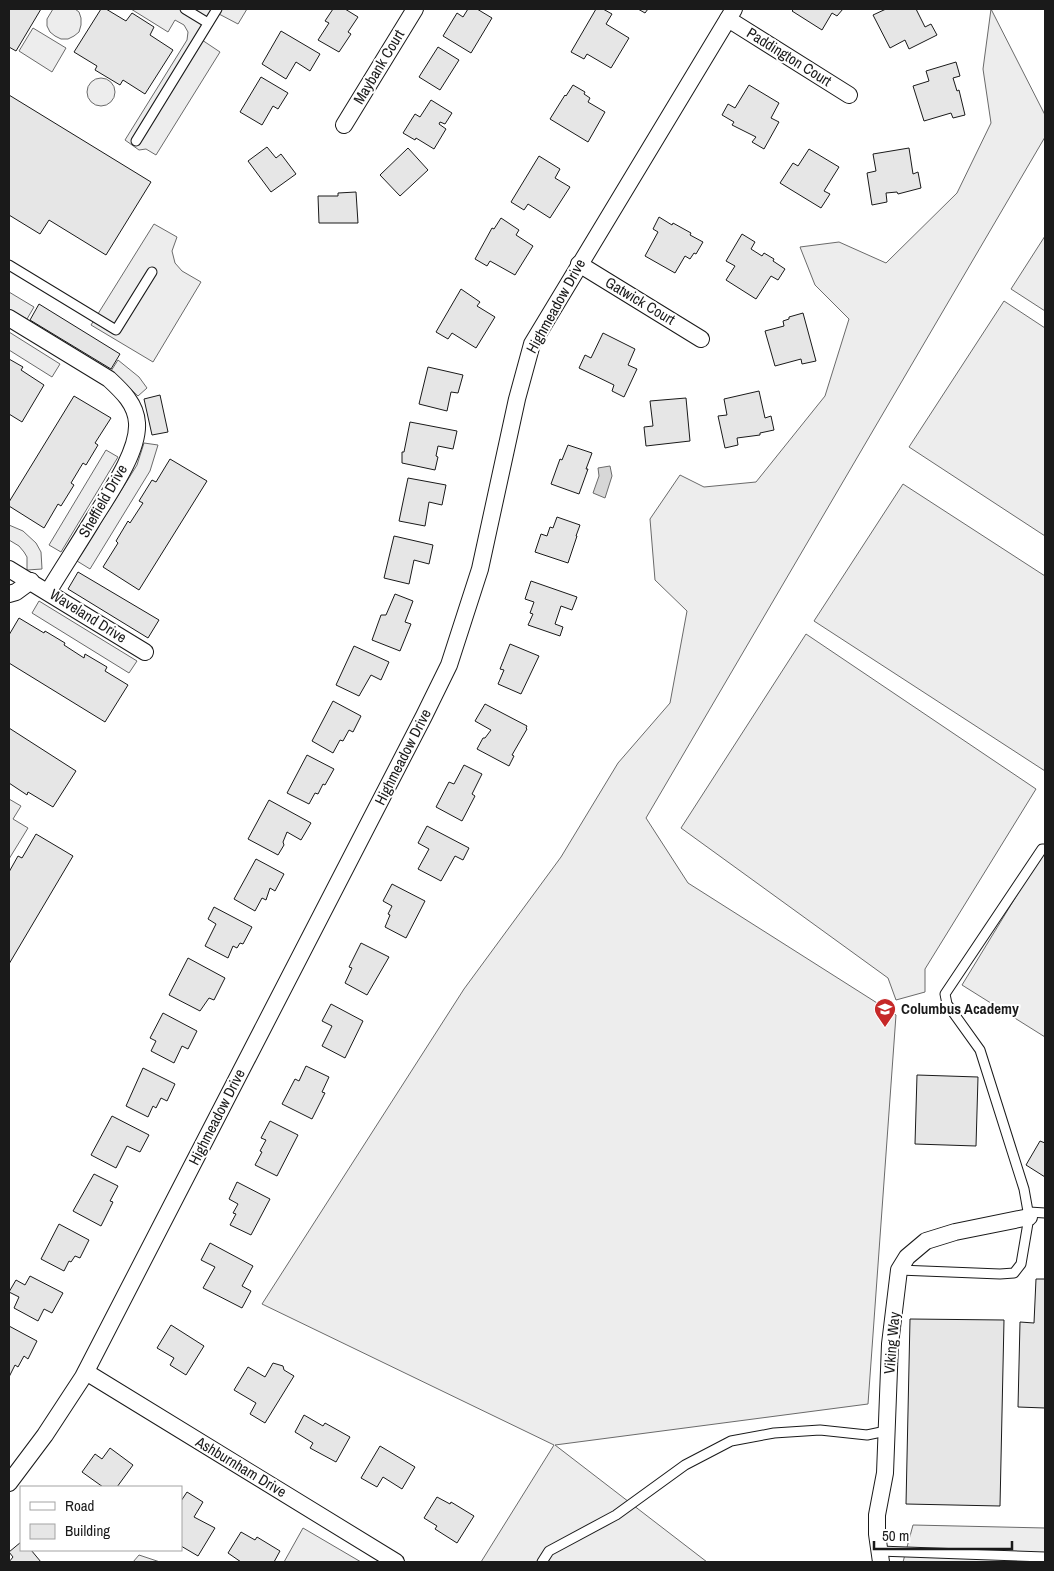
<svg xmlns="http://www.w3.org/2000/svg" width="1054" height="1571" viewBox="0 0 1054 1571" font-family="'Archivo Narrow',sans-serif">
<rect width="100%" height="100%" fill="#fff"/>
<g fill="#ededed" stroke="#6a6a6a">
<path d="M 53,9 L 75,9 L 79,12 L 81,18 L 81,25 L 79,32 L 74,36 L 68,39 L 61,39 L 55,36 L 50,32 L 47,26 L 47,19 Z"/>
<path d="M 131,9 L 247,9 L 238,24 L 219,14 L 202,40 L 220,52 L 156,155 L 146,149 L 139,150 L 125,140 L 187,40 L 188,32 L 184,25 L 175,20 L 168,32 Z"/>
<path d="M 991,9 L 1045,115 L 1045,137 L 646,818 L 688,883 L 896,1015 L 868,1404 L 555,1445 L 707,1562 L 481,1562 L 554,1445 L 262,1304 L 464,989 L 561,857 L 618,763 L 670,703 L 687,611 L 655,580 L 650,519 L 680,475 L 704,487 L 756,482 L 825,396 L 849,319 L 815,285 L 800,247 L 839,242 L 886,263 L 957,193 L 991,123 L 983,69 Z"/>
<path d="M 33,28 L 66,48 L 52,72 L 19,51 Z"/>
<circle cx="101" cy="92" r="14"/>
<path d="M 154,224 L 177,237 L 172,251 L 175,263 L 182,271 L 201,282 L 153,362 L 91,325 Z"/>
<path d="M 1045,236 L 1045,311 L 1011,289 Z"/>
<path d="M 9,292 L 34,307 L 27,319 L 9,309 Z"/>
<path d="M 1004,301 L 1045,328 L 1045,536 L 909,447 Z"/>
<path d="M 9,332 L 60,364 L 52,377 L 9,350 Z"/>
<path d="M 118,360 L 139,377 L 147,388 L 138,396 L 111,371 Z"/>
<path d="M 144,443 L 158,445 L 150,471 L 90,569 L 77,561 L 137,465 Z"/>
<path d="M 106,450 L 118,457 L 61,552 L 49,545 Z"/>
<path d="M 903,484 L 1045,576 L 1045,771 L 814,621 Z"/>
<path d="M 9,525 L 23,531 L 36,543 L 41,552 L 42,569 L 27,570 L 27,557 L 24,552 L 19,546 L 9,540 Z"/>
<path d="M 39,601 L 137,661 L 129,673 L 32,613 Z"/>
<path d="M 806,634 L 1036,789 L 925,969 L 925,992 L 896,1000 L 888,978 L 681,828 Z"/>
<path d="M 9,799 L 21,806 L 13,819 L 28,828 L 9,859 Z"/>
<path d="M 1045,849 L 1045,1037 L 962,985 Z"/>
<path d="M 913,1525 L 1045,1528 L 1045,1562 L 903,1562 Z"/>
<path d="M 303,1528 L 361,1562 L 284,1562 Z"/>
<path d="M 139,1555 L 160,1562 L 133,1562 Z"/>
</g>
<path fill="#d7d7d7" stroke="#6a6a6a" d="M 610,466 L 612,476 L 605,498 L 593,493 L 599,476 L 598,468 Z"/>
<g fill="#e6e6e6" stroke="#1a1a1a">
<path d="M 9,9 L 41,9 L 16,51 L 9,47 Z"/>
<path d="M 101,9 L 106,9 L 126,21 L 132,13 L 154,27 L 150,35 L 173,50 L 145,94 L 123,80 L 120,85 L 95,70 L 97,66 L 74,52 Z"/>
<path d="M 333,9 L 345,9 L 358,17 L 348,32 L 351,34 L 339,52 L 318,40 L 329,23 L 325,21 Z"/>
<path d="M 468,9 L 477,9 L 492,18 L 471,53 L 443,36 L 457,13 L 463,17 Z"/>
<path d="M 596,9 L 603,9 L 612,14 L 606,24 L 629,38 L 611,68 L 587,54 L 584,59 L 571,52 Z"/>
<path d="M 638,9 L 648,9 L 645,13 Z"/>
<path d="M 794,9 L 843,9 L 837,16 L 832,13 L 822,30 L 792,11 Z"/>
<path d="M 886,9 L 916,9 L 925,27 L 931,24 L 937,35 L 909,49 L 905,40 L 890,48 L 873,15 Z"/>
<path d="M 281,31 L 320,54 L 310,71 L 296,62 L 286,79 L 262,64 Z"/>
<path d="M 438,47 L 459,60 L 440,90 L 419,77 Z"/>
<path d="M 956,62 L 960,76 L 953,78 L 957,91 L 959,90 L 965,115 L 953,118 L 951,113 L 924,121 L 913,86 L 929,81 L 926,71 Z"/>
<path d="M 261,77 L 288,93 L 278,109 L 273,106 L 262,125 L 240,112 Z"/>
<path d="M 573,85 L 585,92 L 584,94 L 590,98 L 588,102 L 605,112 L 588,142 L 550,119 L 565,95 L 566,96 Z"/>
<path d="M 749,85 L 779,103 L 771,118 L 779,122 L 764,149 L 752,142 L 756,137 L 732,125 L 734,122 L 722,115 L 728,104 L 735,108 Z"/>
<path d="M 9,95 L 151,182 L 106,255 L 49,220 L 40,234 L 9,215 Z"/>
<path d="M 431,100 L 452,113 L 445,124 L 440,122 L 439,124 L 446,129 L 434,149 L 416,138 L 415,140 L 403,133 L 415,114 L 420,117 Z"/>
<path d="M 267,147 L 276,158 L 281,154 L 296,174 L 271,192 L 248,161 Z"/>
<path d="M 408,148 L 428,170 L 400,196 L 380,175 Z"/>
<path d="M 909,148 L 913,174 L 918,172 L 921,188 L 898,194 L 897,192 L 886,193 L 887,202 L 872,205 L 867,173 L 876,171 L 873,154 Z"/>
<path d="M 809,149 L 839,167 L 824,191 L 830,194 L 821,208 L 780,183 L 793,163 L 798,166 Z"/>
<path d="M 539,156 L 560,169 L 555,178 L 570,187 L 550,218 L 528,204 L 524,210 L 511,202 Z"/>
<path d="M 356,192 L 358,223 L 319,223 L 318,196 L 338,196 L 338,193 Z"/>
<path d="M 659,217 L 672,225 L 673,223 L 691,233 L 690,235 L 703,242 L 696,254 L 694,253 L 690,259 L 685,256 L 675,273 L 645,256 L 658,232 L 653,229 Z"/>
<path d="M 501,218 L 519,230 L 516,235 L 533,246 L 515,275 L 490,261 L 487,266 L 475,259 L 492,228 L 494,229 Z"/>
<path d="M 742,234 L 755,242 L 751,249 L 762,256 L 764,253 L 774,259 L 773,261 L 785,269 L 778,280 L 771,276 L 756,299 L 726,280 L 735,266 L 726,261 Z"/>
<path d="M 461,289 L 480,302 L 477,306 L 495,317 L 476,348 L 452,333 L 448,339 L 436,332 Z"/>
<path d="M 39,304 L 120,354 L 111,369 L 30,320 Z"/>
<path d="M 803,313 L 816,361 L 802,364 L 801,359 L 775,366 L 765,331 L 784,326 L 783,321 L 789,319 L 789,317 Z"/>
<path d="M 603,333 L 635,349 L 628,365 L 637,369 L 624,397 L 612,391 L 614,385 L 579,368 L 585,355 L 591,358 Z"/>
<path d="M 9,359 L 23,367 L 21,370 L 44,385 L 22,422 L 9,414 Z"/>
<path d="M 428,367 L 463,375 L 458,393 L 451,392 L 447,411 L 419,404 Z"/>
<path d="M 759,391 L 765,418 L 771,416 L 774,430 L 760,433 L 760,435 L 737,438 L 738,445 L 725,448 L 718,416 L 727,415 L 724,399 Z"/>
<path d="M 160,395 L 168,432 L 152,435 L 144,399 Z"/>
<path d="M 74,396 L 111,418 L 95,443 L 98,445 L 86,465 L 83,463 L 71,483 L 74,485 L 61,506 L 58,504 L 44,528 L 9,506 L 9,502 Z"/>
<path d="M 686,398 L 690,441 L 646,446 L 644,427 L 653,426 L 650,401 Z"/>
<path d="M 410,422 L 457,431 L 453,449 L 438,446 L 436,456 L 438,457 L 435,470 L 402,463 L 402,452 L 404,452 Z"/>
<path d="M 568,445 L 592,453 L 586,469 L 588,469 L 579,494 L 551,484 L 560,459 L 562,460 Z"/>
<path d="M 170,459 L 207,481 L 139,590 L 103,567 L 118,543 L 116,541 L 128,521 L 130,523 L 143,503 L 139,501 L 152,480 L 156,482 Z"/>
<path d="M 408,478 L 446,485 L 442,505 L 429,502 L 425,526 L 399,521 Z"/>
<path d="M 557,517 L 580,525 L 576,536 L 577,536 L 568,563 L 535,552 L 541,534 L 547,536 L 550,527 L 553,528 Z"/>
<path d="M 394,536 L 433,545 L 429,564 L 414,560 L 409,584 L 384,578 Z"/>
<path d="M 78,572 L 159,620 L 148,638 L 68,589 Z"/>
<path d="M 531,581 L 577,597 L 572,610 L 561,606 L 555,624 L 563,627 L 560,636 L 528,625 L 533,614 L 530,613 L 534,602 L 525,599 Z"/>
<path d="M 395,594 L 413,601 L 405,622 L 411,624 L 400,651 L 372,640 L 381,615 L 386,615 Z"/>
<path d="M 19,618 L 44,633 L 45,631 L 65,643 L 64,645 L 84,658 L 85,654 L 107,667 L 105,671 L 128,685 L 105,722 L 9,663 L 9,635 Z"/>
<path d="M 510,644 L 539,656 L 521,694 L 498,684 L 504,670 L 500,669 Z"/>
<path d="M 354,646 L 389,662 L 381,680 L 371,675 L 359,696 L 336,685 Z"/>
<path d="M 333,701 L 361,716 L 353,732 L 349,730 L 343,741 L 340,740 L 333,753 L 312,741 Z"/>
<path d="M 485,704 L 527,726 L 526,728 L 527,729 L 512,755 L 514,756 L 509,766 L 477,749 L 483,738 L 485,738 L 491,730 L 475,721 Z"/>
<path d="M 9,728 L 76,771 L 53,807 L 28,792 L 27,795 L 9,783 Z"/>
<path d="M 307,755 L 334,769 L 325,785 L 323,784 L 318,794 L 315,793 L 309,804 L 287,793 Z"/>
<path d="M 464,765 L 482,774 L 472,794 L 475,796 L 462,821 L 436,807 L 449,782 L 454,784 Z"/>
<path d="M 269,800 L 311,823 L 301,840 L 287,832 L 283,842 L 284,845 L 278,855 L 248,839 Z"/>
<path d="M 427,826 L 469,848 L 463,860 L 455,856 L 441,881 L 418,869 L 429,849 L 418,843 Z"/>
<path d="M 36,834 L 73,856 L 9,964 L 9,872 L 18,856 L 22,858 Z"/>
<path d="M 256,859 L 284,874 L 275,891 L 270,888 L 266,900 L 262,898 L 255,911 L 234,899 Z"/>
<path d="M 392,884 L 425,901 L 406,938 L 385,927 L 390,915 L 388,914 L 392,906 L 383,901 Z"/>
<path d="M 214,907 L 252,927 L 243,944 L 240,943 L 237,948 L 233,946 L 228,958 L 205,946 L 216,924 L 208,919 Z"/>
<path d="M 361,943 L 389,957 L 367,995 L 345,983 L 352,968 L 349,967 Z"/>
<path d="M 188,958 L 225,978 L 214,1000 L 209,998 L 200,1011 L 169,995 Z"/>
<path d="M 331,1004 L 363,1021 L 345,1058 L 322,1046 L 332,1026 L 322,1021 Z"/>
<path d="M 163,1013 L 197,1031 L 188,1049 L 182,1046 L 174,1063 L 151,1051 L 156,1041 L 150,1038 Z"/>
<path d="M 306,1066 L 329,1077 L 322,1092 L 325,1093 L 312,1119 L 282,1104 L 295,1079 L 299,1081 Z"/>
<path d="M 143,1068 L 175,1084 L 167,1101 L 161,1098 L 156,1108 L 153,1106 L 148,1117 L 126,1106 Z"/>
<path d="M 917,1075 L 978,1077 L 976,1146 L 915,1144 Z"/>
<path d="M 112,1116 L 149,1135 L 140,1152 L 127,1146 L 116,1168 L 91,1155 Z"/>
<path d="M 270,1121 L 298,1135 L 277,1176 L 255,1165 L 262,1152 L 260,1151 L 266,1140 L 261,1138 Z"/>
<path d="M 1040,1141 L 1045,1143 L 1045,1177 L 1026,1165 Z"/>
<path d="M 94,1174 L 118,1186 L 110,1201 L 113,1202 L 101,1226 L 73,1211 Z"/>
<path d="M 237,1182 L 270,1199 L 251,1235 L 230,1225 L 236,1214 L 233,1213 L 238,1204 L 229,1199 Z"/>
<path d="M 59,1224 L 89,1240 L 80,1258 L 75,1256 L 71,1262 L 69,1261 L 64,1271 L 41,1259 Z"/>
<path d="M 210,1243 L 253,1266 L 242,1286 L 251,1291 L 242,1308 L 203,1288 L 215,1267 L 201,1260 Z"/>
<path d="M 30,1276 L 63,1293 L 52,1313 L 44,1309 L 38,1321 L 14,1308 L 19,1297 L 9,1292 L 16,1280 L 25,1285 Z"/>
<path d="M 1036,1279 L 1045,1279 L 1045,1408 L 1018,1407 L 1020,1322 L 1034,1323 Z"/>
<path d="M 910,1319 L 1004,1320 L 1000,1506 L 906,1504 Z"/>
<path d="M 171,1325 L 204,1346 L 186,1375 L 170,1365 L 174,1358 L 157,1348 Z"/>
<path d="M 9,1326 L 37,1341 L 28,1359 L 24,1356 L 18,1367 L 15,1365 L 9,1377 Z"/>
<path d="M 273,1363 L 283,1366 L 284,1370 L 294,1376 L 265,1423 L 250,1414 L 256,1403 L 234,1390 L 248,1367 L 265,1377 Z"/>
<path d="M 304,1415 L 323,1426 L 325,1423 L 350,1437 L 336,1462 L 310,1448 L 313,1443 L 295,1432 Z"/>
<path d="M 380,1446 L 415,1467 L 402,1489 L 383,1477 L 377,1487 L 361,1478 Z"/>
<path d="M 110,1448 L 133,1465 L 117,1487 L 103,1487 L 82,1472 L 95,1454 L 102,1459 Z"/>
<path d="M 187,1492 L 203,1502 L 194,1517 L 215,1528 L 198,1556 L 181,1546 L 181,1501 Z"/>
<path d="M 437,1497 L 450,1504 L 451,1502 L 474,1516 L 457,1543 L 435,1529 L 437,1526 L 424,1518 Z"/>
<path d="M 241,1532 L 255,1540 L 257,1537 L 280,1551 L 274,1562 L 241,1562 L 228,1553 Z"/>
<path d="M 21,1542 L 21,1550 L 31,1550 L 41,1562 L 9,1562 L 13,1557 L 9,1552 Z"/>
</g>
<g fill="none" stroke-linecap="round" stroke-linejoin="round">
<g stroke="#1a1a1a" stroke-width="11">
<g id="service">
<path d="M 185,9 L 208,23"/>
<path d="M 136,141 L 217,9"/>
<path d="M 9,265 L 116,330 L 152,272"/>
<path d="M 1029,1212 L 1045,1213"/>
<path d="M 899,1270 L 1000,1274 L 1014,1273 L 1021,1264 L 1029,1217 L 1024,1189 L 980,1050 L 947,1004 L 945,994 L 1042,849 L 1045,849"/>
<path d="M 879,1551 L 1045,1557"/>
<path d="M 542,1562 L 549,1551 L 616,1515 L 685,1465 L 731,1441 L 774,1433 L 820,1430 L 867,1435 L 886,1431"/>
</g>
</g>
<g stroke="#1a1a1a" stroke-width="18">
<g id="minor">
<path d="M 728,19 L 849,95"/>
<path d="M 344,125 L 415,9"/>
<path d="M 579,264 L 701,339"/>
<path d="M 9,318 L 109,379 C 122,391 136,404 137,423 C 139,453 106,498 91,523 C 77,546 62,569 48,592"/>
<path d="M 9,569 L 145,652"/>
<path d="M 9,594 L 16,592 L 31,581"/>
<path d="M 86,1372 L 396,1562"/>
<path d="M 9,1483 L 45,1435 L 83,1377 L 424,716 L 449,665 L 480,569 L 517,399 L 532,344 L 734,9"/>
<path d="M 881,1562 L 877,1534 L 877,1515 L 885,1473 L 890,1344 L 899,1270 L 907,1257 L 926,1241 L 955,1232 L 1029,1217"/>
</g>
</g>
<use href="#service" stroke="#fff" stroke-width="9"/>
<use href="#minor" stroke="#fff" stroke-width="16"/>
</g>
<defs>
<g id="school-pin" transform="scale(1.125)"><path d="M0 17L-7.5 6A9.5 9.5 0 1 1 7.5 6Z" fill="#c62828" stroke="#fff"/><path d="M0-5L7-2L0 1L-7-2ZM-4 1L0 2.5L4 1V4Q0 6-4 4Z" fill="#fff"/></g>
</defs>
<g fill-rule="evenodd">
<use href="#school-pin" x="885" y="1009"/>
</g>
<g text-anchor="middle" stroke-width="4" stroke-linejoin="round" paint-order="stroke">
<g font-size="15" fill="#1a1a1a" stroke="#fff">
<text transform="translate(789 57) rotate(32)" y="5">Paddington Court</text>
<text transform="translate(379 67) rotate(-59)" y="5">Maybank Court</text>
<text transform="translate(640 301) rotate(31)" y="5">Gatwick Court</text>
<text transform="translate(556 306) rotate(-61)" y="5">Highmeadow Drive</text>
<text transform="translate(103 501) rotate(-60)" y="5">Sheffield Drive</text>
<text transform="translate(88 616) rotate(32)" y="5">Waveland Drive</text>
<text transform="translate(403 757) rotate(-63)" y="5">Highmeadow Drive</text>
<text transform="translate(217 1117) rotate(-63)" y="5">Highmeadow Drive</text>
<text transform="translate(892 1343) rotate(-85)" y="5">Viking Way</text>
<text transform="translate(241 1467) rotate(31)" y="5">Ashburnham Drive</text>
</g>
<g font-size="15" font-weight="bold" fill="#1a1a1a" stroke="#fff" text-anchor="start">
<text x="901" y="1014">Columbus Academy</text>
</g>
</g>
<rect width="1054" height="1571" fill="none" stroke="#1a1a1a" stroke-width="20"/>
<rect x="20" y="1486" width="162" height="65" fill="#ffffff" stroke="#a3a3a3"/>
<rect x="30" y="1502" width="25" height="8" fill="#ffffff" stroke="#a3a3a3"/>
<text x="65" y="1511" font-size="15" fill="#1a1a1a">Road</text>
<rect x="30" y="1524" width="25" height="15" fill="#e6e6e6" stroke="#a3a3a3"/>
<text x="65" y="1536" font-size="15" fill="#1a1a1a">Building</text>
<path d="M874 1541v8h138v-8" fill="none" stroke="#1a1a1a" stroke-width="2.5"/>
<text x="882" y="1541" font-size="15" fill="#1a1a1a" stroke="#ffffff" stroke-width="4" paint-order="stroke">50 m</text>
</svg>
